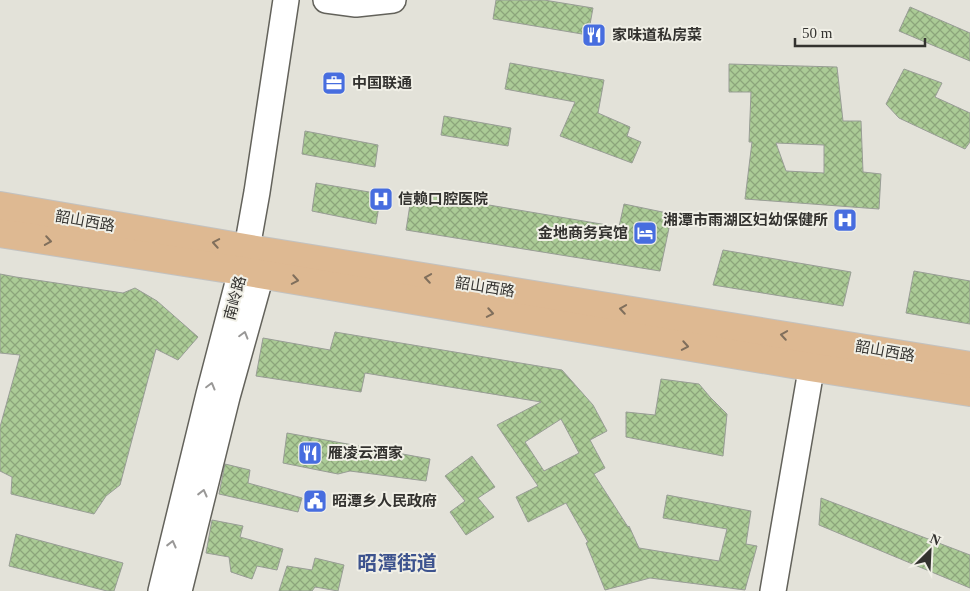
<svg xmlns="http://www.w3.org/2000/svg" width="970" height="591" viewBox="0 0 970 591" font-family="'Times New Roman','Noto Sans SC',serif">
<defs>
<pattern id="building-cross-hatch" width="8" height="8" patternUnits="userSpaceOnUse" patternTransform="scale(1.25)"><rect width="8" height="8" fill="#abcb96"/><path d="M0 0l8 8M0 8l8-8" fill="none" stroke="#8ca57b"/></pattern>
</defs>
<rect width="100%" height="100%" fill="#e3e2d9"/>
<g fill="url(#building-cross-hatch)" stroke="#989d95" fill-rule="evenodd">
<path d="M 496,0 L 544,0 L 593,8 L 588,35 L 493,19 Z"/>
<path d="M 910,7 L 970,33 L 970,61 L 899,31 Z"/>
<path d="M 510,63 L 604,80 L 598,113 L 630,127 L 627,136 L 641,142 L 632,163 L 560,136 L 575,102 L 505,89 Z"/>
<path d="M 729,64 L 837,67 L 843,121 L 861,121 L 863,172 L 881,174 L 879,209 L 745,199 L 752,142 L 749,142 L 751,92 L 729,92 ZM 776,143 L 824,145 L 824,173 L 786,171 Z"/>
<path d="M 904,69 L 942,83 L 935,97 L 970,113 L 970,142 L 965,149 L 899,118 L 886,104 Z"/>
<path d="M 444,116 L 511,128 L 508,146 L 441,135 Z"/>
<path d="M 305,131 L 378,145 L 375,167 L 302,154 Z"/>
<path d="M 316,183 L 381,194 L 376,224 L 312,211 Z"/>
<path d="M 412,192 L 619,227 L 624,204 L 672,214 L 660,271 L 406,230 Z"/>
<path d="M 723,250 L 851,272 L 843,306 L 713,285 Z"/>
<path d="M 914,271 L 970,281 L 970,324 L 906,313 Z"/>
<path d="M 0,274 L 16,277 L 123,293 L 135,288 L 157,301 L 198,337 L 178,360 L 156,349 L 120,485 L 106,496 L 94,514 L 11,494 L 12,477 L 0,471 L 0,427 L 20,355 L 0,353 Z"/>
<path d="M 335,332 L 562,370 L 593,405 L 607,431 L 590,440 L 605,468 L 594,474 L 628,527 L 629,526 L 639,548 L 719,561 L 727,529 L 663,518 L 667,495 L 751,511 L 746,544 L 757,546 L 745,590 L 650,578 L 605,590 L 586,543 L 588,542 L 566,503 L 528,522 L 516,497 L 538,486 L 497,425 L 541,402 L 365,373 L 361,392 L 256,376 L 263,338 L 330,350 ZM 561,419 L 579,453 L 544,471 L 525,442 Z"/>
<path d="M 661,379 L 699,384 L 710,397 L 727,414 L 723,456 L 626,437 L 626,412 L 655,415 Z"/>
<path d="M 287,433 L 430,459 L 426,481 L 350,471 L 338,474 L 283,463 Z"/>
<path d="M 472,456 L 495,487 L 478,498 L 494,517 L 466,535 L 450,512 L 465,501 L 445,476 Z"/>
<path d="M 225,464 L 250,470 L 248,483 L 302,498 L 298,512 L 219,494 Z"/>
<path d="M 821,498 L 970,555 L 970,588 L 819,525 Z"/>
<path d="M 212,520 L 243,526 L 240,537 L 283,549 L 277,570 L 257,566 L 252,579 L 231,572 L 229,557 L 206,553 Z"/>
<path d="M 16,534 L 123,563 L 114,591 L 107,591 L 9,566 Z"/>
<path d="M 315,558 L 344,565 L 338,591 L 315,587 L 312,591 L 279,591 L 287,566 L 312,570 Z"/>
</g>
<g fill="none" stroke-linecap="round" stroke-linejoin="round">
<g stroke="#63625b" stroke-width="28">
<g id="minor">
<path d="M 326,0 L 356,4 L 393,0"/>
<path d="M 161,591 L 209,394 L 247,248 L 257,192 L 286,0"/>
<path d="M 179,591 L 227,397 L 261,275 L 262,254"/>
<path d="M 773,591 L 815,347"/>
</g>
</g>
<g stroke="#c2c2c1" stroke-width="30">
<g id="major">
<path d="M 0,206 L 262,251 L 970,366"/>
<path d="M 0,233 L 242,271 L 810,367 L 970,392"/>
</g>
</g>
<use href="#minor" stroke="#fff" stroke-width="25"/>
<use href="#major" stroke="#deb992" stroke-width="28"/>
</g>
<defs><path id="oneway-chevron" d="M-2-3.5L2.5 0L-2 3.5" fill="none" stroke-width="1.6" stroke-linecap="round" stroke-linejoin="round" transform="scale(1.25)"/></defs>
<g stroke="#806f5c">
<use href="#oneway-chevron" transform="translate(48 241) rotate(9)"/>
<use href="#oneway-chevron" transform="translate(216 243) rotate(-170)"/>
<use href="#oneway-chevron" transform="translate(428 278) rotate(-171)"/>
<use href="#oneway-chevron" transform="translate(295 280) rotate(10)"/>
<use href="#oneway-chevron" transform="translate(623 309) rotate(-171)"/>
<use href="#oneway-chevron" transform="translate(490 313) rotate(10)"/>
<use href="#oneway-chevron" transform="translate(784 335) rotate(-171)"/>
<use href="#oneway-chevron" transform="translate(685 346) rotate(10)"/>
</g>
<g stroke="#999897">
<use href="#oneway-chevron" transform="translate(244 335) rotate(-74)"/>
<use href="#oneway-chevron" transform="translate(211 386) rotate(-75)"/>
<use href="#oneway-chevron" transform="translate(203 493) rotate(-76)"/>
<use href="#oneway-chevron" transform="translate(172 544) rotate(-76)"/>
</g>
<defs>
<g id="restaurant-square" transform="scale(1.25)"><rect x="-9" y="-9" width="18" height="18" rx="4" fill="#476ddf" stroke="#f0efe6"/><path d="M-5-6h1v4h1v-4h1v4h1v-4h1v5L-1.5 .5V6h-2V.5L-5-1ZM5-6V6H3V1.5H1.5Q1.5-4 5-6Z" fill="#fff"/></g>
<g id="office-square" transform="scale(1.25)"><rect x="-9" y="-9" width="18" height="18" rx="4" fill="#476ddf" stroke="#f0efe6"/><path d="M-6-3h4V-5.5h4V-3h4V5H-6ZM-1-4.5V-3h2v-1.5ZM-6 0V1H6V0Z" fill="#fff"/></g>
<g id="hospital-square" transform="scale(1.25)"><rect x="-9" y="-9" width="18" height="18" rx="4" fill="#476ddf" stroke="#f0efe6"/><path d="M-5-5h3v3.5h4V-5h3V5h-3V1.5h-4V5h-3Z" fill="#fff"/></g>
<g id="hotel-square" transform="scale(1.25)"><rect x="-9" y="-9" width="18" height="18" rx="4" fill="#476ddf" stroke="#f0efe6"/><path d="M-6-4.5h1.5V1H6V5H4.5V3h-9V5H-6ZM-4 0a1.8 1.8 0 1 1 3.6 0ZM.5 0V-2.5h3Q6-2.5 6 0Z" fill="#fff"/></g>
<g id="civic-square" transform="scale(1.25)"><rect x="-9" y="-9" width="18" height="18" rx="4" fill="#476ddf" stroke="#f0efe6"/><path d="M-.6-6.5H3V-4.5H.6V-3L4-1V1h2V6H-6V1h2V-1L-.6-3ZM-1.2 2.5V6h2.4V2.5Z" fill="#fff"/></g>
</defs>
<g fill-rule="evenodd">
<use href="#restaurant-square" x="594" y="35"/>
<use href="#office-square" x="334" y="83"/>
<use href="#hospital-square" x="381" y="199"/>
<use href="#hospital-square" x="845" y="220"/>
<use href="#hotel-square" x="645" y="233"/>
<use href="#restaurant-square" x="310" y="453"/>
<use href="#civic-square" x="315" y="501"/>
</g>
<g text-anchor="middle" stroke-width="4" stroke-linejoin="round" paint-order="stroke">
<g font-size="15" font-weight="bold" fill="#33322f" stroke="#f0efe6" text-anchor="start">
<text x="612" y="40">家味道私房菜</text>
<text x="352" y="88">中国联通</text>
<text x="398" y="204">信赖口腔医院</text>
<text x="828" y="225" text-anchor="end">湘潭市雨湖区妇幼保健所</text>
<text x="628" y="238" text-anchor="end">金地商务宾馆</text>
<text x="328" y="458">雁凌云酒家</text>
<text x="332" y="506">昭潭乡人民政府</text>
</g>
<g font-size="15" fill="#33322f" stroke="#f0efe6">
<text transform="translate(85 221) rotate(10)" y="5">韶山西路</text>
<text transform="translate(485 287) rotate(9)" y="5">韶山西路</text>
<text transform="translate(235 298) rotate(-75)" y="5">南岭路</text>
<text transform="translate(885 351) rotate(10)" y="5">韶山西路</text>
</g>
<g font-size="20" font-weight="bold" fill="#3d538e" stroke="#f0efe6">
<text x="397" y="570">昭潭街道</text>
</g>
</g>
<g transform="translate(930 551) rotate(24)" stroke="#f0efe6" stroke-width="4" paint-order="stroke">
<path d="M0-4L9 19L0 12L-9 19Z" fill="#33322f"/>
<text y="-8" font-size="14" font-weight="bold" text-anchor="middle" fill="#33322f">N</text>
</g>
<path d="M795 38v8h130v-8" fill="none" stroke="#33322f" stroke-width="2.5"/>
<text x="802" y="38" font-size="15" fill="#33322f" stroke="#f0efe6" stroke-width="4" paint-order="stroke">50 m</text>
</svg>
